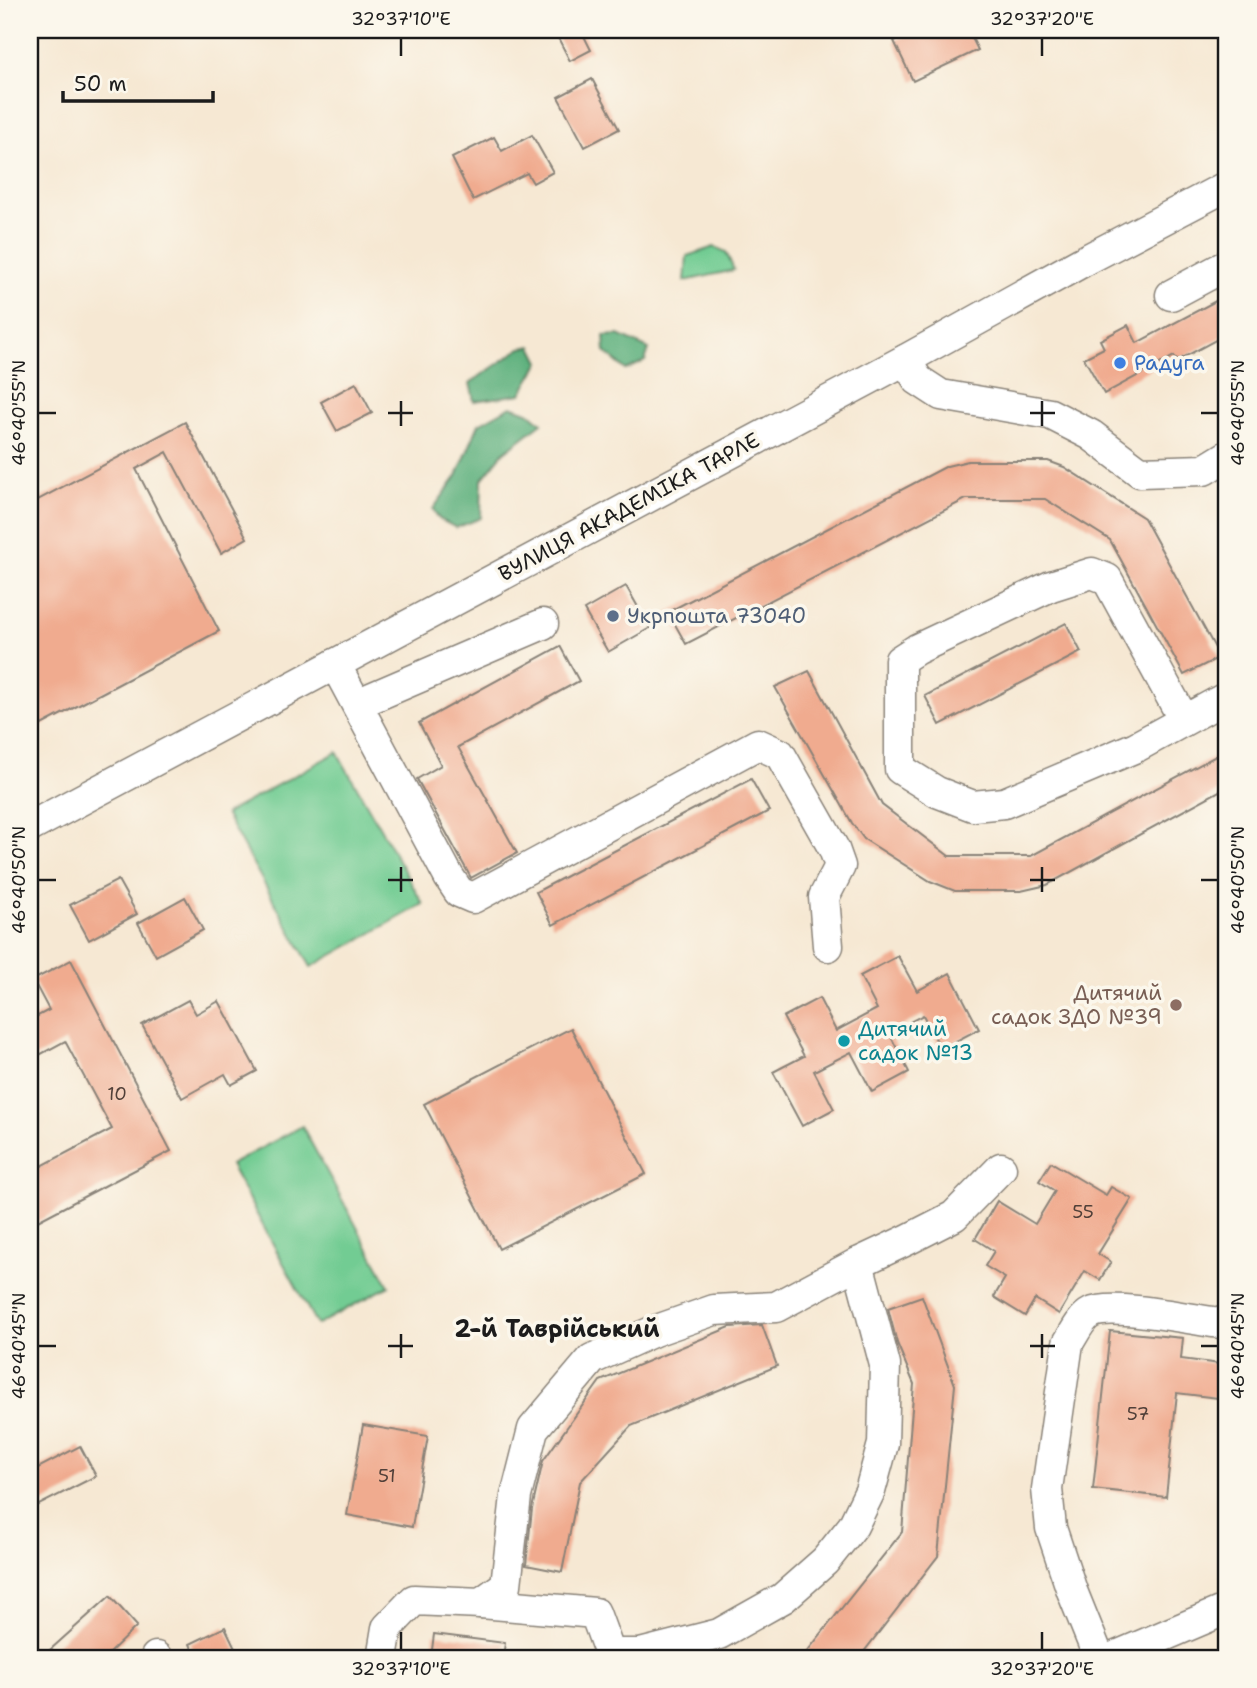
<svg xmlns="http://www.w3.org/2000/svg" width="1257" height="1688" viewBox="0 0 1257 1688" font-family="'Shantell Sans',sans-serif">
<rect width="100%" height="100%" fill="#fbf7ec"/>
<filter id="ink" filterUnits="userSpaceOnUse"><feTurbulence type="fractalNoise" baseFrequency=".0143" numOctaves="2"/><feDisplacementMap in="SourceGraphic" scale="14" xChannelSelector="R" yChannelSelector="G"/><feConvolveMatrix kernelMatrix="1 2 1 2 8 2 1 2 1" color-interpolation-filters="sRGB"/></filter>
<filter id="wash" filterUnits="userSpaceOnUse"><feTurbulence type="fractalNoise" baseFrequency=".00686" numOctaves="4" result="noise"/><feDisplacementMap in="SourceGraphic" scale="28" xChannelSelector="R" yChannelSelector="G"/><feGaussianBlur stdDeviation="1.57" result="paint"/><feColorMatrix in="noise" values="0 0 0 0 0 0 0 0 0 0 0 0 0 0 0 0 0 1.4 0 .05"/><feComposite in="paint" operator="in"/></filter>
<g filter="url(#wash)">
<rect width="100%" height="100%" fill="#f6e8d3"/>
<g fill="#72cc93" stroke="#477458" stroke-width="2">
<path d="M 714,247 L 726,252 L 734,270 L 685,281 L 687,256 Z"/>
<path d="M 337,752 L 423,904 L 311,967 L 225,814 Z"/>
<path d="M 302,1126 L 389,1286 L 317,1325 L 230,1165 Z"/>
</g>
<g fill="#5db07d" stroke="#3c664c" stroke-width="2">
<path d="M 619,335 L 649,349 L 645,361 L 626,370 L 605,352 L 604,336 Z"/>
<path d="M 532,346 L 540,362 L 521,394 L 474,401 L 470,383 L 521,348 Z"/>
<path d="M 511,406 L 530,413 L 542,423 L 503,453 L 482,479 L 481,518 L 456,528 L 439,519 L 433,509 L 457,476 L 479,424 Z"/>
</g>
<g id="blocks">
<g fill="#f0ab8f">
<path d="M 554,30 L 581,30 L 591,50 L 570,61 Z"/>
<path d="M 917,30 L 968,30 L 978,50 L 913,81 L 894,41 Z"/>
<path d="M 592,79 L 619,129 L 585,147 L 558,97 Z"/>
<path d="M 532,135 L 553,172 L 533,183 L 527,173 L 473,200 L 452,158 L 494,137 L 502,151 Z"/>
<path d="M 1227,295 L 1227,334 L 1177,361 L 1174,356 L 1104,394 L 1084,358 L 1104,348 L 1100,340 L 1128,325 L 1137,343 Z"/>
<path d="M 356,383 L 372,413 L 337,431 L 321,402 Z"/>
<path d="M 185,422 L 247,538 L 221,553 L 167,452 L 136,469 L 219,631 L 30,731 L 30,504 Z"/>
<path d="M 968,461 L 1048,461 L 1064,467 L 1144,518 L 1220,657 L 1184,675 L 1110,540 L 1045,499 L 966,499 L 686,644 L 668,612 L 947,466 Z"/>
<path d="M 626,586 L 650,628 L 608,652 L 584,610 Z"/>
<path d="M 1066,623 L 1081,652 L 940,725 L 925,696 Z"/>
<path d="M 560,646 L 579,681 L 458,747 L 517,853 L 471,878 L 417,779 L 441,765 L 419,723 Z"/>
<path d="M 809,671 L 882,805 L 949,856 L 1031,856 L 1227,750 L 1227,787 L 1047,885 L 1021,891 L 955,891 L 930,881 L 864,839 L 852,823 L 775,687 Z"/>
<path d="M 751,779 L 769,811 L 553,925 L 536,892 Z"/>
<path d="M 118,880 L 137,914 L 89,940 L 70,905 Z"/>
<path d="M 185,897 L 203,930 L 156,956 L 138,923 Z"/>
<path d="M 898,956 L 917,991 L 950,973 L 979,1029 L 941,1049 L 923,1015 L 889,1033 L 909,1072 L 872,1092 L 851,1052 L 814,1071 L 834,1109 L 802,1126 L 773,1072 L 804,1056 L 783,1017 L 819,998 L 836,1031 L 877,1009 L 860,976 Z"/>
<path d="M 71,960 L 171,1151 L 30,1225 L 30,1172 L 112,1129 L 65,1041 L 30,1060 L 30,1020 L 49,1010 L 33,980 Z"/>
<path d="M 188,1000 L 196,1014 L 219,1001 L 257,1071 L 231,1085 L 225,1074 L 182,1098 L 142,1025 Z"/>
<path d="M 571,1028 L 646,1174 L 499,1249 L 424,1104 Z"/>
<path d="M 1051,1162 L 1106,1195 L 1111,1187 L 1132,1199 L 1098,1254 L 1111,1262 L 1100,1280 L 1085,1271 L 1059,1314 L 1035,1299 L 1025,1316 L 994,1297 L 1005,1278 L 985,1266 L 994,1251 L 975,1239 L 997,1201 L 1035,1224 L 1055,1191 L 1039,1181 Z"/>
<path d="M 922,1296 L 955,1385 L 938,1556 L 859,1658 L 802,1658 L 902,1532 L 914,1384 L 897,1343 L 888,1308 Z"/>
<path d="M 762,1325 L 777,1366 L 631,1426 L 580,1482 L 562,1572 L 526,1565 L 532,1509 L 543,1461 L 600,1381 L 730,1327 Z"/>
<path d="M 1110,1331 L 1183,1338 L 1181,1359 L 1227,1365 L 1227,1399 L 1177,1393 L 1166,1497 L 1093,1489 Z"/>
<path d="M 363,1425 L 428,1436 L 412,1527 L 347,1515 Z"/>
<path d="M 80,1446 L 96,1476 L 37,1506 L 30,1491 L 30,1472 Z"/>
<path d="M 110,1596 L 137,1626 L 104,1658 L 41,1658 Z"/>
<path d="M 225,1627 L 240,1658 L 196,1658 L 190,1644 Z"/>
<path d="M 434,1634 L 505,1643 L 503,1658 L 431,1658 Z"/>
</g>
</g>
</g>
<g filter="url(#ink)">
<use href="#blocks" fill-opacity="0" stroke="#898278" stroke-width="2"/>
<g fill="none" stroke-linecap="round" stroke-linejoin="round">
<g stroke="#898278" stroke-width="33">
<g id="minor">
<path d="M 1171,295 L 1227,265"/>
<path d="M 905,360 L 918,380 L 941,395 L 1050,414 L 1091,435 L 1140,472 L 1204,470 L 1227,456"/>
<path d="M 335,664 L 449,877 L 459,892 L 473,898 L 758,744 L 780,754 L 834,849 L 840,866 L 824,897 L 828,946"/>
<path d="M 357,704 L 543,624"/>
<path d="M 1184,720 L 1107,579 L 1092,573 L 1051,586 L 917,649 L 900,660 L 900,769 L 937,792 L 973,806 L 1004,803 L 1136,747 L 1227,697"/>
<path d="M 30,827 L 905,360 L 1082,262 L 1227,186"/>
<path d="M 481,1603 L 595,1613 L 610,1654 L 640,1654 L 719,1634 L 783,1598 L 825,1561 L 853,1526 L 870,1491 L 883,1444 L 885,1365 L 858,1263"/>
<path d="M 156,1657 L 157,1658"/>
<path d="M 382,1658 L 387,1628 L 414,1600 L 481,1603 L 506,1585 L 516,1496 L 533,1429 L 592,1359 L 654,1331 L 714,1310 L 776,1307 L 858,1263 L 907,1240 L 954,1216 L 1001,1168"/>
<path d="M 1099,1658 L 1072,1591 L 1051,1528 L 1047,1489 L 1068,1343 C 1074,1334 1081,1318 1091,1313 C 1114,1302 1199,1321 1227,1324"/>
<path d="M 1112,1658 L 1227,1609"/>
</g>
</g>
<use href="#minor" stroke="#fff" stroke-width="30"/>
</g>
</g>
<path fill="none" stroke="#1c1c1c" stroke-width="2.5" d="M 401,38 L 401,56M 1042,38 L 1042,56M 401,401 L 401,426M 1042,401 L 1042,426M 38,413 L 56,413M 388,413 L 413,413M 1030,413 L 1055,413M 1201,413 L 1218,413M 401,867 L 401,892M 1042,867 L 1042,892M 38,880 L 56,880M 388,880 L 413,880M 1030,880 L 1055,880M 1201,880 L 1218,880M 401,1334 L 401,1358M 1042,1334 L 1042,1358M 38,1346 L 56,1346M 388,1346 L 413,1346M 1030,1346 L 1055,1346M 1201,1346 L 1218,1346M 401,1632 L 401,1650M 1042,1632 L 1042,1650"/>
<circle fill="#3f7fe0" stroke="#fbf7ec" stroke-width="2.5" cx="1120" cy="363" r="7"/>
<circle fill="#5c6f8a" stroke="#fbf7ec" stroke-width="2.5" cx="613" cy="616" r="7"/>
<circle fill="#8d6e63" stroke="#fbf7ec" stroke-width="2.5" cx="1176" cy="1005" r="7"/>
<circle fill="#0f9aa8" stroke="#fbf7ec" stroke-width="2.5" cx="844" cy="1041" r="7"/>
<g text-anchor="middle" stroke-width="7" stroke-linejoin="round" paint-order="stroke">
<g font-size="18" fill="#514039">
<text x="117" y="1100">10</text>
<text x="1083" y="1218">55</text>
<text x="1138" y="1420">57</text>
<text x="387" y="1482">51</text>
</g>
<g font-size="21" fill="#366cbe" stroke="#fbf7ec" text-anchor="start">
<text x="1134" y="370">Радуга</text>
</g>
<g font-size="21" fill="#1c1c1c" stroke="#fbf7ec">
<text transform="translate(629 507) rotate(-28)" y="7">ВУЛИЦЯ АКАДЕМІКА ТАРЛЕ</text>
</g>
<g font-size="21" fill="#4e5e75" stroke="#fbf7ec" text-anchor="start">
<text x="627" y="623">Укрпошта 73040</text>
</g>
<g font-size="21" fill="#785e54" stroke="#fbf7ec" text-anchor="end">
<text x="1162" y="1000">Дитячий<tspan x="1162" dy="24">садок ЗДО №39</tspan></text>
</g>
<g font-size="21" fill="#0d838f" stroke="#fbf7ec" text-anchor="start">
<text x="858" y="1036">Дитячий<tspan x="858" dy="24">садок №13</tspan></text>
</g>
<g font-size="24" font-weight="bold" fill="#1c1c1c" stroke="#fbf7ec">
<text x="557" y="1337">2-й Таврійський</text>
</g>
</g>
<rect width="1257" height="1688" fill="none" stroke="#fbf7ec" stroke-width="77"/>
<path d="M63 91v10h150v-10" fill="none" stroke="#1c1c1c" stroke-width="3.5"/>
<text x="74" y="91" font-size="21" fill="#1c1c1c" stroke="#fbf7ec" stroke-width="5" paint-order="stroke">50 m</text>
<rect x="38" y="38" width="1180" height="1612" fill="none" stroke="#1c1c1c" stroke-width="2.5"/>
<g font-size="18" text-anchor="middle" fill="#1c1c1c">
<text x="401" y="25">32°37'10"E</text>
<text x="1042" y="25">32°37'20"E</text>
<text transform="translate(19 413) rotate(-90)" y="6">46°40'55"N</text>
<text transform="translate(1238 413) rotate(-90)" y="6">46°40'55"N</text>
<text transform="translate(19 880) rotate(-90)" y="6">46°40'50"N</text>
<text transform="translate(1238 880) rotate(-90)" y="6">46°40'50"N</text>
<text transform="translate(19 1346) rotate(-90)" y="6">46°40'45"N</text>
<text transform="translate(1238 1346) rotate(-90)" y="6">46°40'45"N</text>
<text x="401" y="1675">32°37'10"E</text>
<text x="1042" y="1675">32°37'20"E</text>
</g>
</svg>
